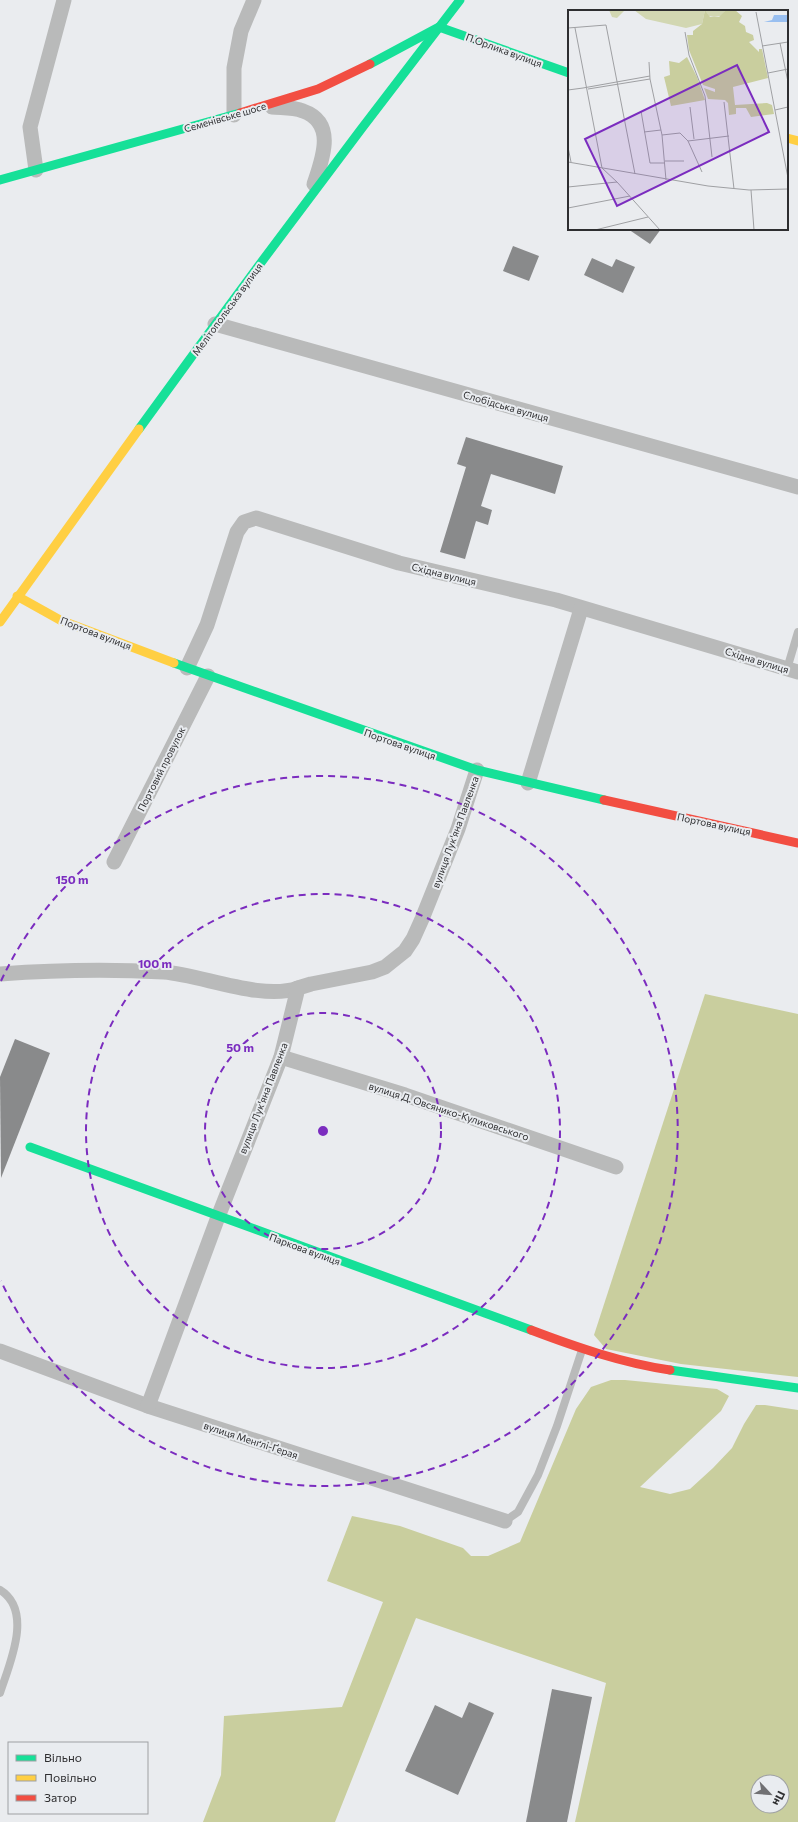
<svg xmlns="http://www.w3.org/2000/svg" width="798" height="1822" viewBox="0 0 798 1822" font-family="Commissioner,sans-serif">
<rect width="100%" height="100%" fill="#eaecef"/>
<g fill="#c9ce9e" fill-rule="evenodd">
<path d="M 705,994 L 798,1014 L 798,1377 L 681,1364 L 606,1349 L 594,1335 Z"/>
<path d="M 611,1380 L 625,1380 L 717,1389 L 729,1396 L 721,1411 L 640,1487 L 670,1494 L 690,1489 L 713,1468 L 732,1448 L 744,1424 L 756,1405 L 765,1405 L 798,1410 L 798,1822 L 575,1822 L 606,1683 L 416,1618 L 335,1822 L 203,1822 L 221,1775 L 224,1716 L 342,1707 L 383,1602 L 327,1581 L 352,1516 L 400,1526 L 463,1548 L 471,1556 L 488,1556 L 520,1542 L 576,1409 L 591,1387 ZM 758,1782 L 782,1782 L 782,1806 L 758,1806 Z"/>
</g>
<g fill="#898a8b">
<path d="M 628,229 L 661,229 L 650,244 Z"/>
<path d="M 513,246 L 539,256 L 529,281 L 503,271 Z"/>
<path d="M 592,258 L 612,267 L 616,259 L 635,267 L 623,293 L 584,275 Z"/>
<path d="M 466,437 L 563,466 L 555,494 L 491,474 L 481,506 L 492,510 L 488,525 L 476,521 L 465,559 L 440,552 L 466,467 L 457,464 Z"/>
<path d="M 15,1039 L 50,1053 L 1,1178 L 0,1077 Z"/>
<path d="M 552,1689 L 592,1697 L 567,1822 L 526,1822 Z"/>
<path d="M 469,1702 L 494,1713 L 458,1795 L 405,1771 L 435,1705 L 462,1718 Z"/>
</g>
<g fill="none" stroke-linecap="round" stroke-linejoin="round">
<g stroke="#b9baba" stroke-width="8">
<path d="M 787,669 L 798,632"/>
<path d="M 505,1521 L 518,1512 L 538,1475 L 557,1426 L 582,1350"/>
<path d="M 0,1590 C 34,1611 9,1665 0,1693"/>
</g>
<g stroke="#b9baba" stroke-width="15">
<path d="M 272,107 C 282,108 293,107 303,111 C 337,123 322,160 314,184"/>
<path d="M 234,115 L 234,68 L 241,31 L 254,0"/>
<path d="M 36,170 L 30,127 L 64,0"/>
<path d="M 215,324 L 798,487"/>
<path d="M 187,668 L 207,625 L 237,532 L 244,522 L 256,518 L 399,563 L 556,600 L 798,672"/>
<path d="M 528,783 L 581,609"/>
<path d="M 114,862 L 208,676"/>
<path d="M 0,974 C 54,970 110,969 164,972 C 202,975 262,1001 298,988"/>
<path d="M 281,1057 L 405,1095 L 616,1167"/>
<path d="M 0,1351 L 148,1406 L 505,1521"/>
<path d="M 148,1406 L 218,1217 L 281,1057 L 298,988 L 311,984 L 372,972 L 385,967 L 405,951 L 413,939 L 422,919 L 458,829 L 477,770"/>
</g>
<g stroke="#16e098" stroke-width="9">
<path d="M 370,64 L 439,27 L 569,73"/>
<path d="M 0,180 L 240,113"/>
<path d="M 139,429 C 244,284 351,141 460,0"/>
<path d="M 174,663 L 477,770 L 604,800"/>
<path d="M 30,1147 L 531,1330"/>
<path d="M 670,1370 L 798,1388"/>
</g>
<g stroke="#ffcf43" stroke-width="9">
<path d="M 787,138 L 798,141"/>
<path d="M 17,596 L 60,620 L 174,663"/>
<path d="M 0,622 L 139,429"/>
</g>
<g stroke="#f24e42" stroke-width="9">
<path d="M 240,113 L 318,89 L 370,64"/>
<path d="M 604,800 L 798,843"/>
<path d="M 531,1330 C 576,1347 622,1363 670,1370"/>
</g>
</g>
<g fill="none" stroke="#7b2cbf" stroke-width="2" stroke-dasharray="7 5">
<circle cx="323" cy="1131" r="118"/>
<circle cx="323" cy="1131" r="237"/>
<path d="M1 981A355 355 0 1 1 1 1281"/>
</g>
<g text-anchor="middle" stroke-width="4" stroke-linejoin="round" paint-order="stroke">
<g font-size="10" fill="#2e2e30" stroke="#e9ecf0">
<text transform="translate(504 50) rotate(20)" y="4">П.Орлика вулиця</text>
<text transform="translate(225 117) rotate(-16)" y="4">Семенівське шосе</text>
<text transform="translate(227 309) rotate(-54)" y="4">Мелітопольська вулиця</text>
<text transform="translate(506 406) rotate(16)" y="4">Слобідська вулиця</text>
<text transform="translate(444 574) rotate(14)" y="4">Східна вулиця</text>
<text transform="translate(96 633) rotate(21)" y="4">Портова вулиця</text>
<text transform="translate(757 660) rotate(17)" y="4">Східна вулиця</text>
<text transform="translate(400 744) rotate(19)" y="4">Портова вулиця</text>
<text transform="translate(161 769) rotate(-63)" y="4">Портовий провулок</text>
<text transform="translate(714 824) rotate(12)" y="4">Портова вулиця</text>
<text transform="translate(455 832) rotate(-70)" y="4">вулиця Лук'яна Павленка</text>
<text transform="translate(263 1098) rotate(-69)" y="4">вулиця Лук'яна Павленка</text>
<text transform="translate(449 1111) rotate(18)" y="4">вулиця Д. Овсянико-Куликовського</text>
<text transform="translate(305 1249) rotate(20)" y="4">Паркова вулиця</text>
<text transform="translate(251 1440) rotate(18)" y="4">вулиця Менґлі-Ґерая</text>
</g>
</g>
<g transform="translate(568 10)">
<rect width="220" height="220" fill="#eaecef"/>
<path d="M 41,0 L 57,0 L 49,8 L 44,7 ZM 66,0 L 158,0 L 153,6 L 146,7 L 141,6 L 137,0 L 134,14 L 118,18 L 78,9 Z" fill="#d2d7b2"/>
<path d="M 137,0 L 142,7 L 151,7 L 158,0 L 167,0 L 174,6 L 171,12 L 177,16 L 178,22 L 185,25 L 186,30 L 181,32 L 191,42 L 191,39 L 194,39 L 200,68 L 165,77 L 167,95 L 199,93 L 204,95 L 206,104 L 183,107 L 178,98 L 168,98 L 168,104 L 161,105 L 160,93 L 157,90 L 140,89 L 136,78 L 147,82 L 147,79 L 135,75 L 121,40 L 119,25 L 125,25 L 125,21 L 134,14 ZM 119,47 L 129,67 L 137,90 L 103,96 L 96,67 L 102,65 L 101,51 L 111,53 Z" fill="#c9ce9e"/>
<path d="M 206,5 L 220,5 L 220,12 L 196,12 L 204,10 Z" fill="#99bff0"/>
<path fill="none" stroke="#9fa0a3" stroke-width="1" d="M 188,2 L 220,168M 0,18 L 38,15 L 67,164M 7,18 L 34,158 L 49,172 L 92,220M 117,22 L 121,45 L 137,86 L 144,147M 212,33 L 220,72M 194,36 L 220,32M 81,52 L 82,69 L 94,125 L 98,170M 200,63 L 220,59M 15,78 L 82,66M 20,79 L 82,69M 0,80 L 15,78M 156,92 L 166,179M 122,97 L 126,129M 207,100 L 220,97M 73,101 L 82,153 L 97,153M 76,122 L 93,120M 94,125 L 112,123 L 120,131 L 161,126M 120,131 L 134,162M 0,137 L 3,152M 97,151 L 116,151M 0,152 L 140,176 L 181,180 L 220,179M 0,177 L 49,172M 183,180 L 186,220M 0,198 L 62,186M 27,220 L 80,207"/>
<path fill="#7b2cbf" fill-opacity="0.15" stroke="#7b2cbf" stroke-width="2" d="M 169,55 L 201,122 L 49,196 L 17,129 Z"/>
<rect width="220" height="220" fill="none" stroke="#2e2e30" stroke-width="2"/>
</g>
<circle cx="323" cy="1131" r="6" fill="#7b2cbf" stroke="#e9ecf0" stroke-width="2"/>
<g font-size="12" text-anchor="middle" font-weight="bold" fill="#7b2cbf" stroke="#e9ecf0" stroke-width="4" stroke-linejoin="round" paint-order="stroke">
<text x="72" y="884">150 m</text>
<text x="155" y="968">100 m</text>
<text x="240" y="1052">50 m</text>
</g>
<rect x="8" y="1742" width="140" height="72" fill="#e9ecf0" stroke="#9ea0a3"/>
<rect x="16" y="1755" width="20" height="6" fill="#16e098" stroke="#9ea0a3"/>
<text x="44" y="1762" font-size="12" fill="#2e2e30">Вільно</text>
<rect x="16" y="1775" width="20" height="6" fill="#ffcf43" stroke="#9ea0a3"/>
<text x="44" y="1782" font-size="12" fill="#2e2e30">Повільно</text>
<rect x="16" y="1795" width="20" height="6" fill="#f24e42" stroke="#9ea0a3"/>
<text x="44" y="1802" font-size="12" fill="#2e2e30">Затор</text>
<g transform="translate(770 1794) rotate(116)"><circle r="19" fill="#e9ecf0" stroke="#9ea0a3"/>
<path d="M0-3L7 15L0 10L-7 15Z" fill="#707073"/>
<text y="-6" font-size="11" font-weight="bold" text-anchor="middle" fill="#2e2e30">Пн</text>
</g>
</svg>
